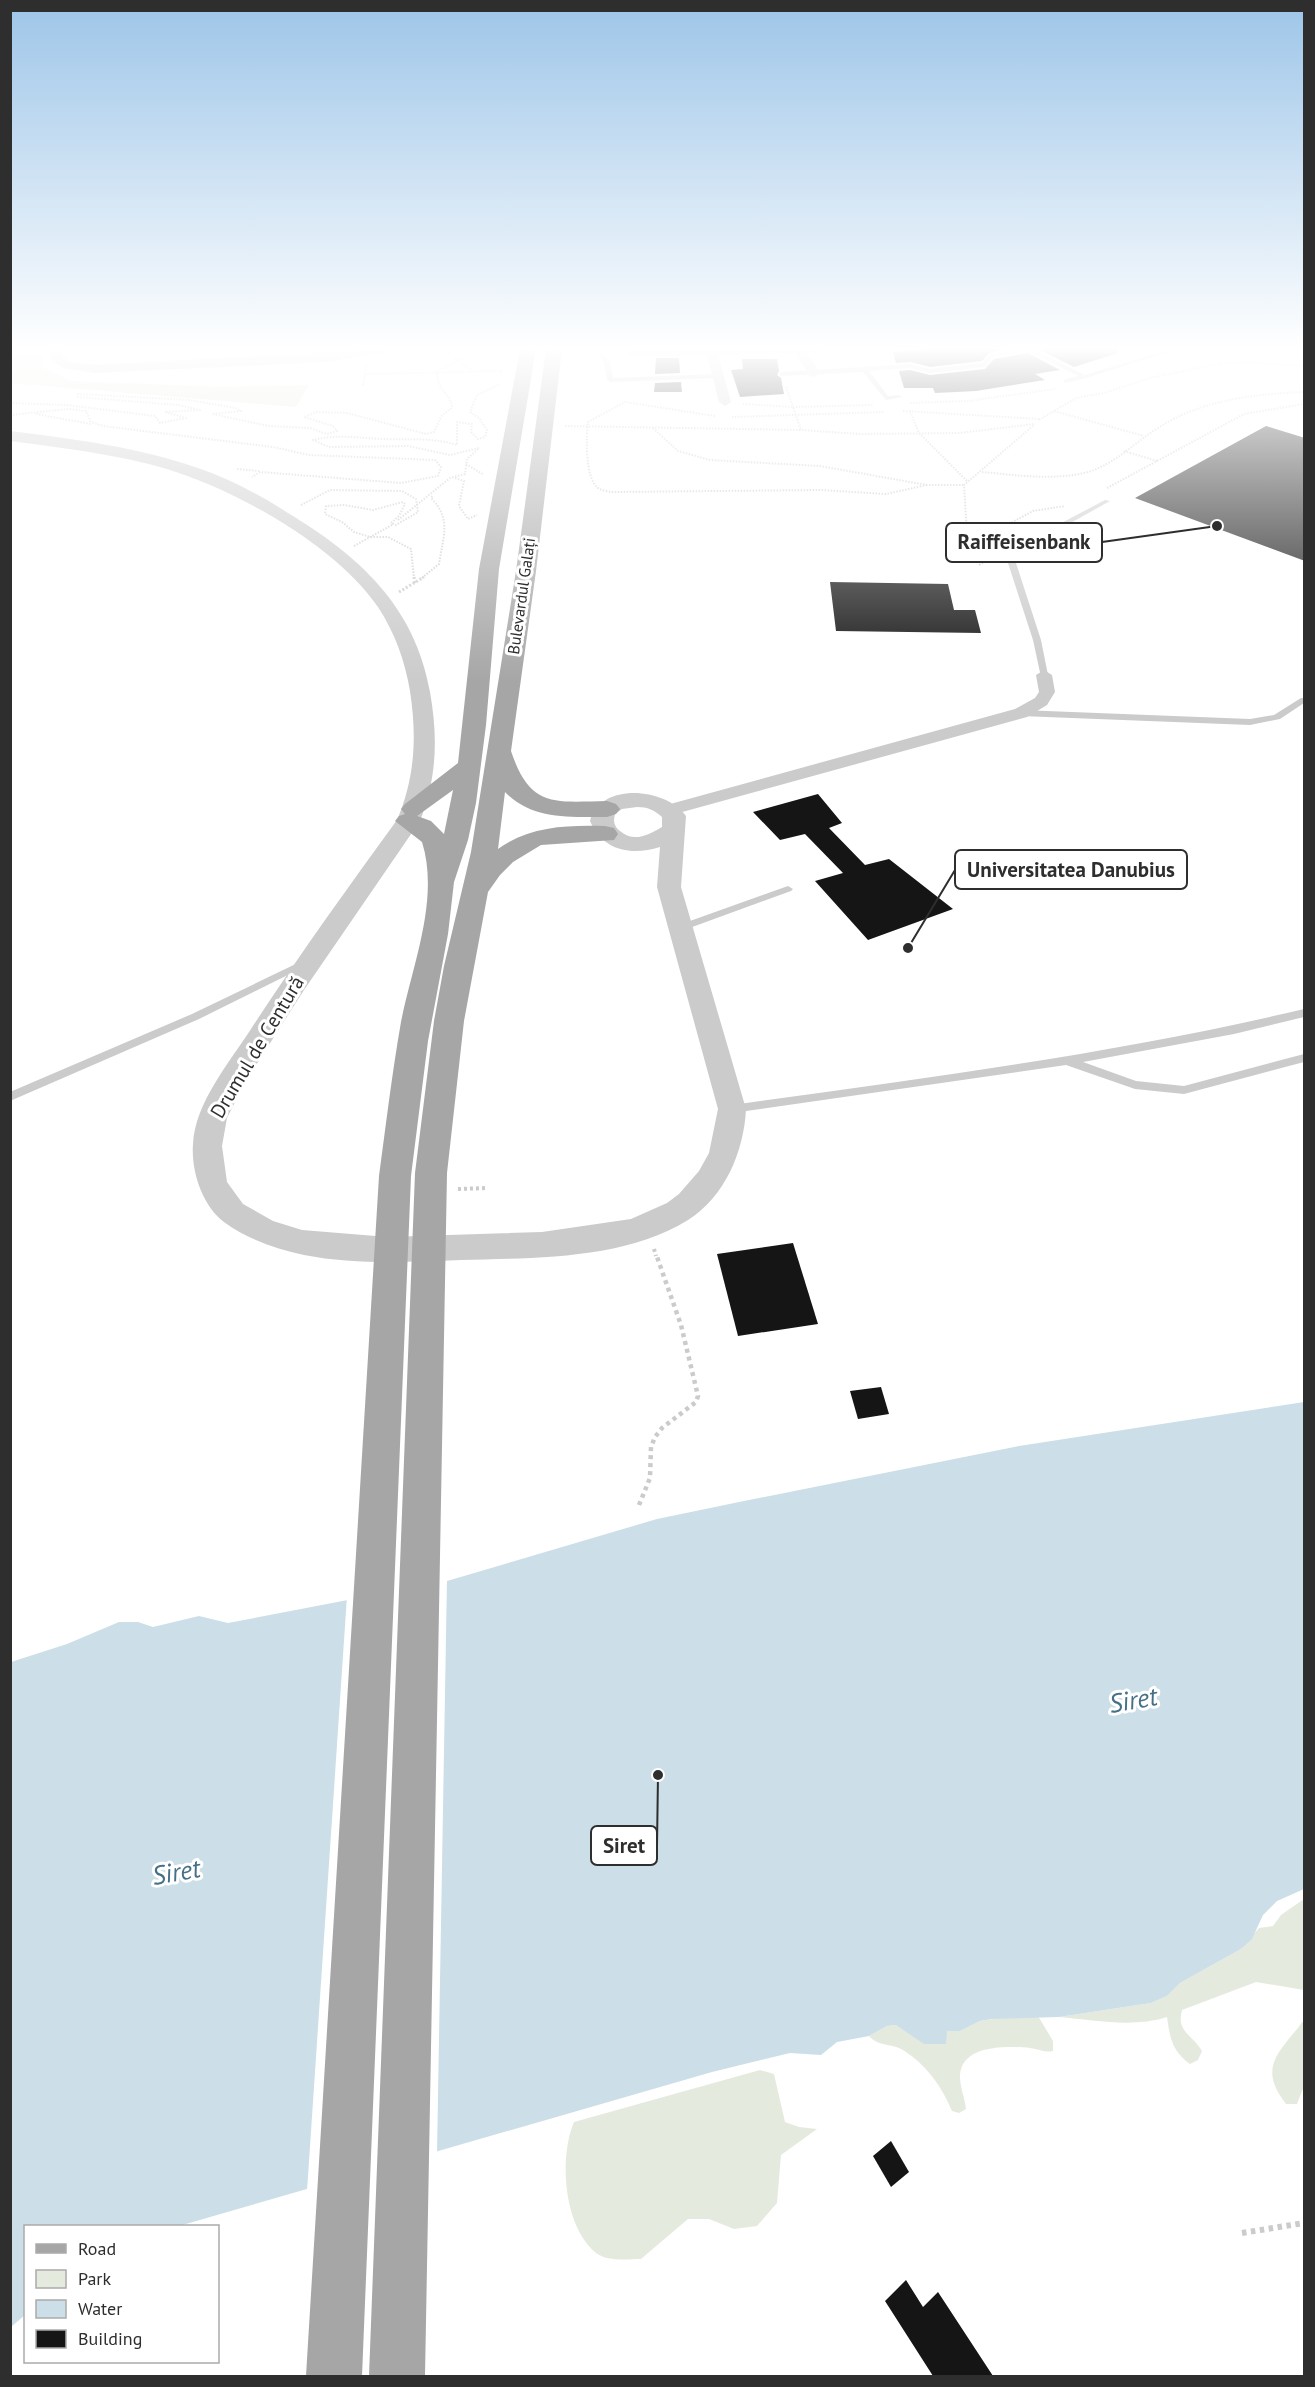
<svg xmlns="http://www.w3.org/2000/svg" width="1315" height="2387" viewBox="0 0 1315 2387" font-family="'PT Sans',sans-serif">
<rect width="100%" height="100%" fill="#fff"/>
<g fill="#e5eade">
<path d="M 11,349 L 46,349 L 42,367 L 72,381 L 222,387 L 309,385 L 296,407 L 11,383 Z"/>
<path d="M 1304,1899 L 1304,1990 L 1256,1982 L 1182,2010 C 1176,2032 1192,2034 1202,2051 L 1198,2060 L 1190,2064 C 1172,2051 1170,2038 1167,2017 C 1133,2028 1094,2020 1059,2017 L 1151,2003 L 1167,1996 L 1180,1983 L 1241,1949 L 1259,1928 L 1273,1926 L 1281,1915 Z"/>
<path d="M 1013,2016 L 1038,2016 L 1053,2041 L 1053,2051 C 1045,2053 1039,2049 1030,2048 C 1008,2046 960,2044 960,2077 C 960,2087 965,2099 966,2109 L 959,2113 L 952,2111 C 942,2087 926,2064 903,2050 C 891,2043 879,2047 869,2036 L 887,2026 L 896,2025 L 906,2031 L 960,2031 L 980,2021 Z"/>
<path d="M 1304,2020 L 1304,2086 L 1297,2104 L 1286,2104 C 1256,2066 1281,2051 1304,2020 Z"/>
<path d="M 760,2070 L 774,2074 L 785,2122 L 799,2127 L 817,2129 L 781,2155 L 777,2203 L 757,2226 L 734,2229 L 709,2219 L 688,2219 L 641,2259 C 627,2259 608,2262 596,2253 C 563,2226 559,2157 574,2122 Z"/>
</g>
<path fill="#ccdee8" d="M 1304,1402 L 1304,1889 L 1277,1901 L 1263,1915 L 1252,1939 L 1241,1949 L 1180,1983 L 1167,1996 L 1151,2003 L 1059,2017 L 992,2019 L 980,2021 L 960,2031 L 947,2031 L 946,2044 L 924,2044 L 896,2025 L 887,2026 L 869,2036 L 837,2042 L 821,2055 L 790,2053 L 712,2072 L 179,2226 L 26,2226 L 25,2315 L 11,2327 L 11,1662 L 67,1644 L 119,1622 L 138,1622 L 153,1627 L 199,1616 L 228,1623 L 447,1581 L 657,1519 L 744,1501 L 1019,1446 Z"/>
<path fill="#fff" d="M 447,1578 L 437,2154 L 307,2191 L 347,1596 Z"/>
<g fill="#151515">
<path d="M 939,348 L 1011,348 L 989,353 L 982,361 L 930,367 L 911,362 L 896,363 L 893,352 Z"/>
<path d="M 1036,348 L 1117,348 L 1118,353 L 1074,367 Z"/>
<path d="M 1028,353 L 1060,370 L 1035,374 L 1045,380 L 976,391 L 935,393 L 933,388 L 904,388 L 899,371 L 910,370 L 930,375 L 985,369 L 994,359 Z"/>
<path d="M 656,358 L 679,358 L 680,373 L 655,374 Z"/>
<path d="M 742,359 L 777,359 L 779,371 L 777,375 L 781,378 L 784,394 L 740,397 L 731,370 L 743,369 Z"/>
<path d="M 681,382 L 682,392 L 654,392 L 655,383 Z"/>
<path d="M 1266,426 L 1305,438 L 1305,561 L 1135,498 Z"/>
<path d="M 830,582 L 948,584 L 954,610 L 975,610 L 981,633 L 836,631 Z"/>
<path d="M 818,794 L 842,823 L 829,828 L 865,865 L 889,859 L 953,909 L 868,940 L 815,881 L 843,873 L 805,834 L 780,840 L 753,812 Z"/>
<path d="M 793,1243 L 818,1324 L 738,1336 L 717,1254 Z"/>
<path d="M 881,1387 L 889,1414 L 858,1419 L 850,1391 Z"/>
<path d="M 891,2141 L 909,2172 L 891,2187 L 873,2156 Z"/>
<path d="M 906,2280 L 923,2307 L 938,2292 L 993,2376 L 933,2376 L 885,2301 Z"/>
</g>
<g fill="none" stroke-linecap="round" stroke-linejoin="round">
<g stroke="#cbcbcb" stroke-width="2" stroke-dasharray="1.5 1.5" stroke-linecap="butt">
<path d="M 401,351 L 465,350"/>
<path d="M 446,351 L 471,370"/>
<path d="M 367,366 L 365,374 L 502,371 L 501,374"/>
<path d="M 363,385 L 365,374"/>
<path d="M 786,387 L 793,407 L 873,405"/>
<path d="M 10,403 L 67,405 L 155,416 L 160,423 L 186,418 L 165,412 L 200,410 L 178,405 L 78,397 L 78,394 L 189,400 L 236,408 L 241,411 L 212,414 L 269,426 L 310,428 L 327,434 L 337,431 L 333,426 L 304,417 L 317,412 L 347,413 L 426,434 L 434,432 L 442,415 L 452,408 C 452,394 437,392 437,371 L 467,356"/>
<path d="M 910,403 L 968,401 L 1055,389"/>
<path d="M 743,404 L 793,407 L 801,430"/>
<path d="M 903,411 L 1040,419"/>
<path d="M 910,411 L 919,433 L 968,482"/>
<path d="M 1054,411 L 1144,436"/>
<path d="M 36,414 L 91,424"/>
<path d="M 10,415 L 69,409 L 86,411 L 91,422 L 103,426 L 273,447 L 309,455 L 435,460 L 441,467 L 438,476 L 401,483 L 260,472 L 252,477"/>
<path d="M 715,416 L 625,402 L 588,422 C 586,437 585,478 598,488 C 602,491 608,491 612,492 L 821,490 L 886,494 L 927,485"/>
<path d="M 732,417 L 883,412"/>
<path d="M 1039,420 L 1076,398 L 1104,393 L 1150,378 L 1218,364 L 1246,362 L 1304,366"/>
<path d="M 565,426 L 801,430 L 860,434 L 959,433 L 1035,424"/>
<path d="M 653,428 L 678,451 L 710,460 L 820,466 L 927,485 L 964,485"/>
<path d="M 1124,451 L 1157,461"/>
<path d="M 466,464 L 484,475"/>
<path d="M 237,469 L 259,471"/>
<path d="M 982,472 C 1016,475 1054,481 1088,472 C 1115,464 1134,443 1158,428 C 1201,400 1254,394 1304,392"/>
<path d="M 455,478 L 464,481 L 459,506 L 468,519 L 477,515"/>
<path d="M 1107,488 L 1244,414 L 1304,404"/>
<path d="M 301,505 L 330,490 L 402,491 L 416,499 L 418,512 L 396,525 L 391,523 L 399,516 L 405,504 L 403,502 L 373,510 L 344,505 L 326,506 L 325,514 L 342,522 L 354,532 L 370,537 L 388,537 L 411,549 L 414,578"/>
<path d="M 398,520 L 450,478 L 465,474 L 467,459 L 479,448 L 450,455 L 408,446 L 329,447 L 313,440 C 337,434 358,438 383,439 C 410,440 430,437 457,445 L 457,422 L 472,424 L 471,432 L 478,439 L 485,437 L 487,430 L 479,418 L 470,412 L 477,395 L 500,384"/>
<path d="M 981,539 L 967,533 L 964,485 L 1034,425"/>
<path d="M 354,546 L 392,525"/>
<path d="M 979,565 L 987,560 L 981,539 L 1033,511 L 1065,506"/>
<path d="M 422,578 L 439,564 C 443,537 452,519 431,498 L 433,495"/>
</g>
<g stroke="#cbcbcb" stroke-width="3" stroke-dasharray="2 2" stroke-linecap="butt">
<path d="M 414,577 L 415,584"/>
<path d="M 399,592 L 424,577"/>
</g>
<g stroke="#cbcbcb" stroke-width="4" stroke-dasharray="3 3" stroke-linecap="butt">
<path d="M 458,1189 L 488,1188"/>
<path d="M 654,1249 L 656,1256"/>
</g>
<path stroke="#cbcbcb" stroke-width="4.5" stroke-dasharray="4 4" stroke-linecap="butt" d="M 639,1505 L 650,1478 L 651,1447 L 655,1437 L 662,1428 L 696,1402 L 698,1396 L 681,1325 L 656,1254"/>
<path stroke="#cbcbcb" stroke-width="6" stroke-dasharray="4.5 4.5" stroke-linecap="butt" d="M 1242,2233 L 1304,2223"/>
<g fill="#cbcbcb" fill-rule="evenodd">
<path d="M 475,349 L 522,349 L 519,351 L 478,351 Z"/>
<path d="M 1021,349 L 1032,349 L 1085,375 L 1171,349 L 1178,349 L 1086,378 L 1065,383 L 1063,380 L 1078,376 L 1028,351 L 993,357 L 985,367 L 930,373 L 910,368 L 869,371 L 888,396 L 899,395 L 902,397 L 886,400 L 863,372 L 782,376 L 779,374 L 782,372 L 910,364 L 930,369 L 983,363 L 989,355 Z"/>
<path d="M 598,353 L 602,353 L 610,362 L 613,378 L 717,374 L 720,376 L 717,378 L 610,382 L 607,380 L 604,362 Z"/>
<path d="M 1105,500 L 1110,501 L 1024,549 L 1016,563 L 1041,640 L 1048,675 L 1041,677 L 1033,640 L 1008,563 L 1018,546 Z"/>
<path d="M 1301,698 L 1304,698 L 1304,703 L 1280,719 L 1250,725 L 1021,716 L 1017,713 L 1021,710 L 1250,719 L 1274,715 Z"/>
<path d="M 788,886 L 793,889 L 791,891 L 684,930 L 680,931 L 675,928 L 676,926 Z"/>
<path d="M 304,960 L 309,963 L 308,965 L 199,1019 L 10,1101 L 10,1092 L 192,1014 Z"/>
<path d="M 1304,1009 L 1304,1017 L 1234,1034 L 1083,1062 L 1136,1081 L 1184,1086 L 1304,1054 L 1304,1062 L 1184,1094 L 1135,1089 L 1066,1065 L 732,1113 L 726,1109 L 732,1105 C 924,1078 1115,1054 1304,1009 Z"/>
</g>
<g fill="#cbcbcb" fill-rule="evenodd">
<path d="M 50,349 L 61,349 L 63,357 L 70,362 L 95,365 L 391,349 L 385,352 L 326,362 L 95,373 L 63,368 L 51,359 Z"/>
<path d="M 680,349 L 825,349 L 819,352 L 807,353 L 820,373 L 814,377 L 810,376 L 795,353 L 718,355 L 731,402 L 725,406 L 719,402 L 707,355 L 632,356 L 626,353 L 632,350 Z"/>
<path d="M 1044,670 L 1052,675 L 1055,692 L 1047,705 L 1027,717 L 675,814 L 663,814 L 660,810 L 663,806 L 1015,709 L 1035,698 L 1039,692 L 1036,675 Z"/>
</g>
<path fill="#cbcbcb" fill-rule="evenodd" d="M 10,431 C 74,439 138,447 198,468 C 230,479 260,495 288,513 C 359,556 415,606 430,692 C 438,737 437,778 420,821 L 304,990 L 244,1084 L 227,1118 L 222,1146 L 227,1182 L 243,1204 L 273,1221 L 302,1230 L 388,1237 L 542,1232 L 631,1219 L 667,1203 L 679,1194 L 699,1171 L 709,1153 L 718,1109 L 657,887 L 660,847 C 631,856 603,851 590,821 C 600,782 665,787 686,816 L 681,887 L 746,1109 C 744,1151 725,1197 688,1220 C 623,1260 534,1258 461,1260 C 408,1262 355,1265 304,1255 C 276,1249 247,1239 224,1222 C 202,1205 191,1171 193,1144 C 195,1103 229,1063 251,1029 C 297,958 347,889 397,820 C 415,778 417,737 410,691 C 405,661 395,633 378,607 C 335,545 238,491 167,469 C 116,454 63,448 10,441 ZM 637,807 C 648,807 654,810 662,817 L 662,827 C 648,835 634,843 620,831 C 614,826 613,822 615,814 L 622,809 Z"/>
<g fill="#a6a6a6" fill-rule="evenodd">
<path d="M 520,349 L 536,349 L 499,569 L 486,725 L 476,803 L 468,840 L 454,882 L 448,934 L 428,1041 L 411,1176 L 362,2376 L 306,2376 L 379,1176 C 386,1125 392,1073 401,1022 C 412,966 440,899 422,842 L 395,821 L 399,816 L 405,814 L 401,809 L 405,804 L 458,763 L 479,569 ZM 453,790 L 444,834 L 431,821 L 417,816 Z"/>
<path d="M 546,349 L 562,349 L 536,571 L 511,751 C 530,808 553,802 607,801 L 616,804 L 620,809 L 616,814 L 607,817 C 571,817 532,820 505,792 L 498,849 C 530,826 567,825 605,826 L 614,828 L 618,834 L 614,840 L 541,845 L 513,862 L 500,875 L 488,892 L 464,1021 L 447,1173 L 425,2376 L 369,2376 L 415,1173 L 434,1021 L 444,966 L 471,852 L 516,571 Z"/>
</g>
</g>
<linearGradient id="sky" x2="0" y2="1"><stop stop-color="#9dc5e8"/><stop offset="0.51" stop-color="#fff"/><stop offset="1" stop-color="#fff" stop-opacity="0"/></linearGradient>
<rect width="1315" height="683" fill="url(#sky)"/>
<g text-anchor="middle" stroke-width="6" stroke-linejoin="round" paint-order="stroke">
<g font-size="16" fill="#2e2e2e" stroke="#fff">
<text transform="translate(521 596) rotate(-82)" y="6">Bulevardul Galați</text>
</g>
<g font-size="20" fill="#2e2e2e" stroke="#fff">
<text transform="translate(257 1047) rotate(-59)" y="7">Drumul de Centură</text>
</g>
<g font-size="26" font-style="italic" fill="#457088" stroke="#fff">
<text transform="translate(1133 1700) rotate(-10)" y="9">Siret</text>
<text transform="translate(176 1872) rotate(-10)" y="9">Siret</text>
</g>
</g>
<path fill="none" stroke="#2e2e2e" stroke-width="2" d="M1217 526L1102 542M908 948L955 870M658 1775L657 1846"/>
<g fill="#2e2e2e" stroke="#fff" stroke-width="2">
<circle cx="1217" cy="526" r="6"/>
<circle cx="908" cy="948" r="6"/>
<circle cx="658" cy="1775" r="6"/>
</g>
<g fill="#fff" stroke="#2e2e2e" stroke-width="2">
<rect x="946" y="523" width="156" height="39" rx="6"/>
<rect x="955" y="850" width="232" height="39" rx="6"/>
<rect x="591" y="1826" width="66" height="39" rx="6"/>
</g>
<g font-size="21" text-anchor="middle" font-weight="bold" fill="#2e2e2e">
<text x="1024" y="549">Raiffeisenbank</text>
<text x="1071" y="877">Universitatea Danubius</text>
<text x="624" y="1853">Siret</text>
</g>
<rect width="1315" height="2387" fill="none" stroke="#2e2e2e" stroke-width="24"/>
<rect x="24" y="2225" width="195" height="138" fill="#ffffff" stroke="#ababab" stroke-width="1.5"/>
<rect x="36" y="2244" width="30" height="9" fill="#a6a6a6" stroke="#ababab" stroke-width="1.5"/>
<text x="78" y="2255" font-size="18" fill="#2e2e2e">Road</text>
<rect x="36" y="2270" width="30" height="18" fill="#e5eade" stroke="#ababab" stroke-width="1.5"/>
<text x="78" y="2285" font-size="18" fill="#2e2e2e">Park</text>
<rect x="36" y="2300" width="30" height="18" fill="#ccdee8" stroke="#ababab" stroke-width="1.5"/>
<text x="78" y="2315" font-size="18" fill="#2e2e2e">Water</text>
<rect x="36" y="2330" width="30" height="18" fill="#151515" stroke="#ababab" stroke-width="1.5"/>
<text x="78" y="2345" font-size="18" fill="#2e2e2e">Building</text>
</svg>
